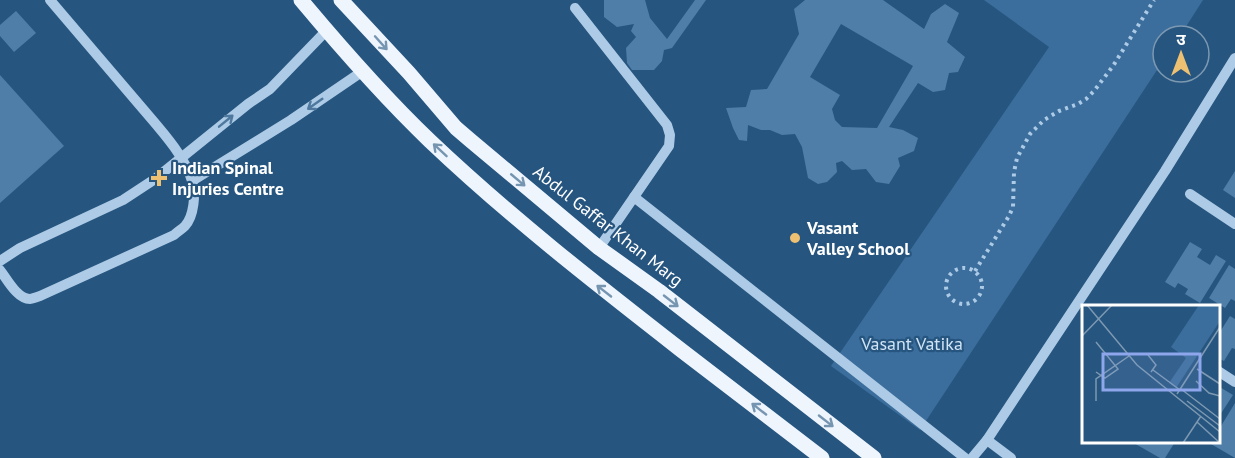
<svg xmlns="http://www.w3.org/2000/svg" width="1235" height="458" viewBox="0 0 1235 458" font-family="'PT Sans','Noto Sans Devanagari',sans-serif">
<rect width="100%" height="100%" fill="#26557f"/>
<path fill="#3b6e9c" d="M 984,0 L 1203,0 L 1180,36 L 1163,36 L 1163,61 L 920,430 L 831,366 L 1049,47 Z"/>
<g fill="#4f7fa8" fill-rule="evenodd">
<path d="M 604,0 L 645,0 L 650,18 L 667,39 L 695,0 L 706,0 L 672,48 L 664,50 L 662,61 L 654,70 L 632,70 L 627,63 L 626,48 L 636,37 L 631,31 L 634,24 L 617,27 L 604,17 Z"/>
<path d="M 805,0 L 883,0 L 924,29 L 931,14 L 945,4 L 959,13 L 947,42 L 965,57 L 958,72 L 949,73 L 945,90 L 933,92 L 918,83 L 889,127 L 903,130 L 918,138 L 914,151 L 898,158 L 900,166 L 889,184 L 876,182 L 866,169 L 852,170 L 842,161 L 836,163 L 837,172 L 827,182 L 818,184 L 808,178 L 802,147 L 795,134 L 782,135 L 770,130 L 761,130 L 748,125 L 747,141 L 739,140 L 733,128 L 726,108 L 746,107 L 751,90 L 767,89 L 799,34 L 794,9 ZM 841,24 L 913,66 L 877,128 L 842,127 L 835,120 L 832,109 L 840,95 L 810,77 Z"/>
<path d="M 16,11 L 36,33 L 14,52 L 0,36 L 0,25 Z"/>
<path d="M 0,75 L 64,146 L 0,203 Z"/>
<path d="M 1235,171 L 1235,198 L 1223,190 Z"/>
<path d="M 1190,242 L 1202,249 L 1197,257 L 1210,265 L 1216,255 L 1226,261 L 1200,303 L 1185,294 L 1188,289 L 1178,283 L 1175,288 L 1165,282 Z"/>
<path d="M 1229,265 L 1235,269 L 1235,301 L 1231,299 L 1225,308 L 1209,298 Z"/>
<path d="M 1230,316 L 1235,319 L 1235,349 L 1232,348 L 1224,361 L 1218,358 L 1218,335 Z"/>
<path d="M 1218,386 L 1233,395 L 1218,418 Z"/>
<path d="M 1235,403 L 1235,458 L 1211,444 L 1212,442 L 1218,442 L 1218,431 Z"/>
<path d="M 1132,442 L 1175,442 L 1165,458 L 1160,458 Z"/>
</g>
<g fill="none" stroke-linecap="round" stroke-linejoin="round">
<g stroke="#adcbe6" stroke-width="4" stroke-dasharray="3 4.5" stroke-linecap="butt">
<circle cx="964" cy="286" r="18"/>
<path d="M 975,271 L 1009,216 L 1013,207 L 1014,172 L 1017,158 L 1030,134 L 1044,120 L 1059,111 L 1078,104 L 1086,99 L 1094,91 L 1113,66 L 1154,0"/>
</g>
<g stroke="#adcbe6" stroke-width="10">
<path d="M 575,8 L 667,125 L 670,135 L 669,146 L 599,248"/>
<path d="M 192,181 L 291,120 L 363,71"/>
<path d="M 1190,194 L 1235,224"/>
<path d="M 634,197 L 965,458"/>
<path d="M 0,261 L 20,248 L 123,200 L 155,179 L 248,104 L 270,89 L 327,30"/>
<path d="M 0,270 C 7,279 17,299 30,299 C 31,299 40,296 40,296 L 174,235 C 177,232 182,229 185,226 C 194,216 196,194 192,181 C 185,156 160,129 143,109 C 112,73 81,36 50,0"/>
<path d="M 1218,371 L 1235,382"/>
<path d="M 987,440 L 1011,458"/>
<path d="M 972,458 L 987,440 L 1165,171 L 1235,58"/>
</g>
<g stroke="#eef5fd" stroke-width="15">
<path d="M 301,0 C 342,49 384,97 430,141 C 509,216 595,283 681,350 C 728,386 775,422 822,458"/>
<path d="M 341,0 L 409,73 L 456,128 L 470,140 L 599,248 L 659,291 L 874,458"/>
</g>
</g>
<defs><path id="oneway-shaft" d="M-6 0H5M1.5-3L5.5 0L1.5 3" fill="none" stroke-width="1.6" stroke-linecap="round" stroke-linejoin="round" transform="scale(1.5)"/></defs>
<g stroke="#7695b1">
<use href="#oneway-shaft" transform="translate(381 43) rotate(48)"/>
<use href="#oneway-shaft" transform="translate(440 150) rotate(-137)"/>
<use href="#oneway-shaft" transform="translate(518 180) rotate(40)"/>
<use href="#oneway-shaft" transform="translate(604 291) rotate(-142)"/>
<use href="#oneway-shaft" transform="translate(671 301) rotate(38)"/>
<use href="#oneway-shaft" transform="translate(759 409) rotate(-142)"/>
<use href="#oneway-shaft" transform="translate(826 421) rotate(38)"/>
</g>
<g stroke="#4e789e">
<use href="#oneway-shaft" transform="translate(315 104) rotate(145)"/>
<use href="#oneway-shaft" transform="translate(226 121) rotate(-39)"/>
</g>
<g fill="#eec072" stroke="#26557f" stroke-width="2">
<path d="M156 169h6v6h6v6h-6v6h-6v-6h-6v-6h6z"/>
<circle cx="795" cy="238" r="6"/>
</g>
<g text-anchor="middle" stroke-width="4.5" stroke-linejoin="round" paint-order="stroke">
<g font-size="18" font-weight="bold" fill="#fff" stroke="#26557f" text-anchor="start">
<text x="172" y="174">Indian Spinal<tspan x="172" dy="21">Injuries Centre</tspan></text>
<text x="807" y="234">Vasant<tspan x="807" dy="21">Valley School</tspan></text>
</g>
<g font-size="18" fill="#fff" stroke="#26557f">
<text transform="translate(608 226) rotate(38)" y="6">Abdul Gaffar Khan Marg</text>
</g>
<g font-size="18" fill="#d0e4f5" stroke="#26557f">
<text x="912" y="350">Vasant Vatika</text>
</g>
</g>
<g transform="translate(1082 305)">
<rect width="138" height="138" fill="#26557f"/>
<path d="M 117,0 L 138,0 L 138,16 L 94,83 L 87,78 L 104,53 L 89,42 Z" fill="#3b6e9c"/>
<path fill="none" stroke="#7d99b2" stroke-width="1.5" d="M 5,0 L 55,60 L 138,127M 0,31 L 30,0M 66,50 L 74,60 L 69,67M 115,64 L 138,79M 71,65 L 98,85M 14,67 L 23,73 L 36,64 L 14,37M 114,76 L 127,88 L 138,91M 99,84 L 138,114M 95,89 L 138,22M 14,96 L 14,74 L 47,51M 105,96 L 138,121M 115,117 L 138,138M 101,138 L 119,111"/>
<path fill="#8ea6ec" fill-opacity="0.15" stroke="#8ea6ec" stroke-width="3" d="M 21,49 L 118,49 L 118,85 L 21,85 Z"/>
<rect width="138" height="138" fill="none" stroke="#fff" stroke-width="3"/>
</g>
<g transform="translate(1181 54)"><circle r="28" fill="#26557f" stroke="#7d99b2" stroke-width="1.5"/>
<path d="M0-4.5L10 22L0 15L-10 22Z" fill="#eec072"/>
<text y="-9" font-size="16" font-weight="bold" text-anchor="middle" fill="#ffffff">उ</text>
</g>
</svg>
